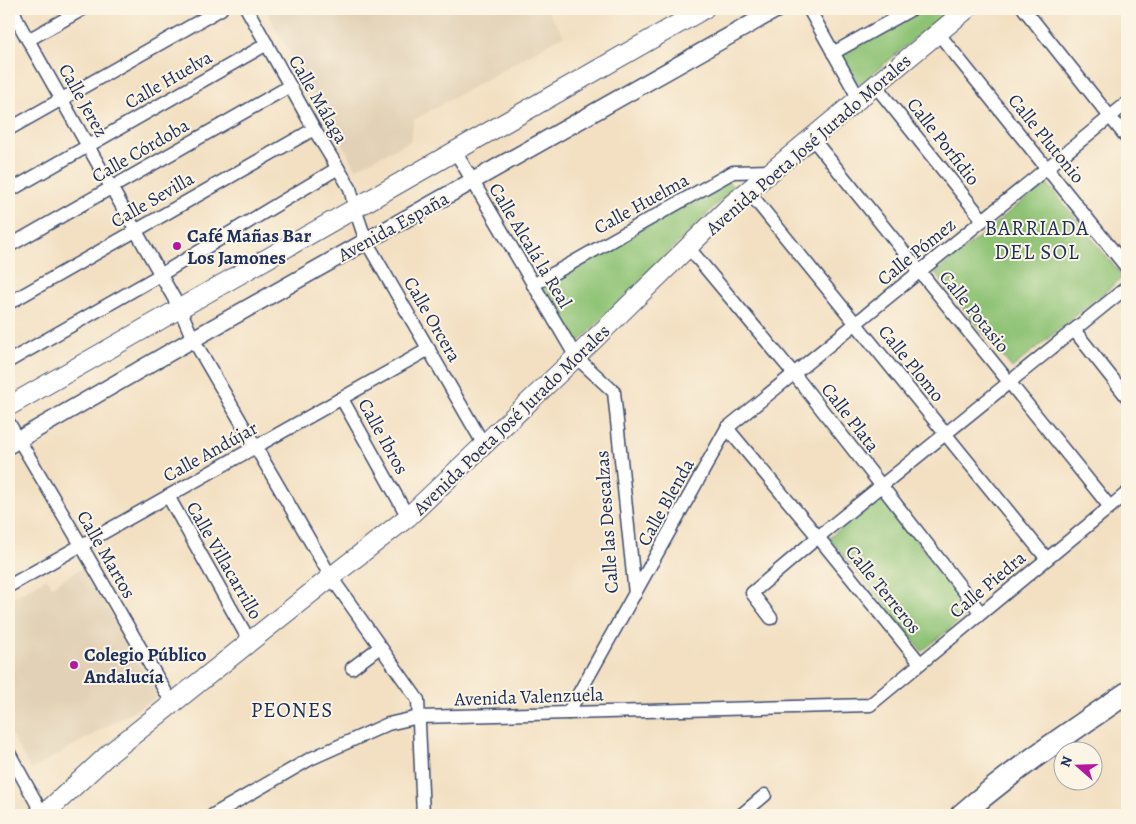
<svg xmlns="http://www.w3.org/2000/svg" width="1136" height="824" viewBox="0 0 1136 824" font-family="Alegreya,serif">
<rect width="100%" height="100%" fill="#fcf5e5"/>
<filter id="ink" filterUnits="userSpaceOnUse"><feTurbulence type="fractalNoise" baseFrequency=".02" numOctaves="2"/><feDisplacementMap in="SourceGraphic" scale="10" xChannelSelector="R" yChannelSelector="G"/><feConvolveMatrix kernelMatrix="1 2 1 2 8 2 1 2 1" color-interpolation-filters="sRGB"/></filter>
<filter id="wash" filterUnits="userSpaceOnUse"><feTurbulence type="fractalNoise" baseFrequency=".0096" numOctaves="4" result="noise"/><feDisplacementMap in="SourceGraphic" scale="20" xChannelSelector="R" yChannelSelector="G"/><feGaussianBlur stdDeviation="1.12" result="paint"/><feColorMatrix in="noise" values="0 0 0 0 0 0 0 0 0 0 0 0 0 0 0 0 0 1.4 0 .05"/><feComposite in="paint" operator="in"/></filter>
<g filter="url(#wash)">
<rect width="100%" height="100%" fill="#f3e0c2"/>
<g fill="#e2d1b6">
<path d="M 265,9 L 546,9 L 564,35 L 414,120 L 410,141 L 356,168 Z"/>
<path d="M 84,567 L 158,697 L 31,770 L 9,731 L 9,600 L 47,578 L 52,586 Z"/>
</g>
<g fill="#8ec375" stroke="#54796a">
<path d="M 923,9 L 950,9 L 859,85 L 836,58 Z"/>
<path d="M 724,178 L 734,187 L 575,346 L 540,286 Z"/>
<path d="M 1046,182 L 1123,277 L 1012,368 L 935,273 Z"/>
<path d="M 881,496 L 972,611 L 922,651 L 829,538 Z"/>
</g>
</g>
<g filter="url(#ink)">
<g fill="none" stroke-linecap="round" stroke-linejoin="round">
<g stroke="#3b4a6d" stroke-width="15">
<g id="minor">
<path d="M 13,9 L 18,22 L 28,40 L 180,309 L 193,339 L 331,577 L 418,700 L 423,815"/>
<path d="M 247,9 L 314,129 L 350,188 L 355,209 L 366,241 L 484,445"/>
<path d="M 809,9 L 859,99"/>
<path d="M 1024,9 L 1127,138"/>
<path d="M 938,33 L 1127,268"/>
<path d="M 28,40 L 83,9"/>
<path d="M 833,53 L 912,9"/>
<path d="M 875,85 L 983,220"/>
<path d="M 9,129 L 221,9"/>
<path d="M 812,138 L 1110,507"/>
<path d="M 455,151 L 576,357 L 614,392 L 635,594"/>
<path d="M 9,191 L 267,44"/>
<path d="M 748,191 L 1047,559"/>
<path d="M 9,246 L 290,86"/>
<path d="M 688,247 L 794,374 L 981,613"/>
<path d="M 533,285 L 733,172 L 772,171"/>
<path d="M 9,303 L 314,129"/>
<path d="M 1074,330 L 1127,397"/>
<path d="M 9,361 L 160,275 L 338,168"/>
<path d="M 342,399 L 408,517"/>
<path d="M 9,423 L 81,545 L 172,703"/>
<path d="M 727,428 L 818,537 L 920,663"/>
<path d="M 168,496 L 250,642"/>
<path d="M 9,586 L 429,349"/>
<path d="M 771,618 L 752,593 L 818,537 L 1127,287"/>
<path d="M 352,668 L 380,647"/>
<path d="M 568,713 L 727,428 L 1127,103"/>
<path d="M 9,753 L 43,815"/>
<path d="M 213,815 L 310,759 L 388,724 L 419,717 L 870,705 L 1127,493"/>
<path d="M 741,815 L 765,795"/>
</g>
</g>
<g stroke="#3b4a6d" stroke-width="19">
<path id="tertiary" d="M 9,445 L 193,339 L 777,9"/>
</g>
<g stroke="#3b4a6d" stroke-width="21">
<g id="secondary">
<path d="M 9,406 L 704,9"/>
<path d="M 43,815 L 109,754 L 331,577 L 408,517 L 576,357 L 732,204 L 967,9"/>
</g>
</g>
<g stroke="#3b4a6d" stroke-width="24">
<path id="trunk" d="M 961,815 C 1013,770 1070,732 1127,693"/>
</g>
<use href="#minor" stroke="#fff" stroke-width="12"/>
<use href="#tertiary" stroke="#fff" stroke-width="16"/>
<use href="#secondary" stroke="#fff" stroke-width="19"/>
<use href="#trunk" stroke="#fff" stroke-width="21"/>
</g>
</g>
<g fill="#b5179e" stroke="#fcf5e5" stroke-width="2">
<circle cx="177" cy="246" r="5"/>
<circle cx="74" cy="665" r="5"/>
</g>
<g text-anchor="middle" stroke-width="4" stroke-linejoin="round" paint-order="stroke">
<g font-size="19" fill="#1b2f5e" stroke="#fcf5e5">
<text transform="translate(168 79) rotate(-30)" y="7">Calle Huelva</text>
<text transform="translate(319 99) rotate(60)" y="7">Calle Málaga</text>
<text transform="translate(84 100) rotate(61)" y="7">Calle Jerez</text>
<text transform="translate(1047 138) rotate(51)" y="7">Calle Plutonio</text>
<text transform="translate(944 141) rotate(52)" y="7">Calle Porfidio</text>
<text transform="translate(808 144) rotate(-41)" y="7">Avenida Poeta José Jurado Morales</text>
<text transform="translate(140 150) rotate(-30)" y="7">Calle Córdoba</text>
<text transform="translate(152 199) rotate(-30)" y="7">Calle Sevilla</text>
<text transform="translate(641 203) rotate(-29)" y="7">Calle Huelma</text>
<text transform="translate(393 226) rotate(-29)" y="7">Avenida España</text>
<text transform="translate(531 245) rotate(59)" y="7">Calle Alcalá la Real</text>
<text transform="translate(916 251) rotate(-39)" y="7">Calle Pómez</text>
<text transform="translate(975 311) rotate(51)" y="7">Calle Potasio</text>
<text transform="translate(433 319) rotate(60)" y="7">Calle Orcera</text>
<text transform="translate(912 363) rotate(51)" y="7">Calle Plomo</text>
<text transform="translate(851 417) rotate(52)" y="7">Calle Plata</text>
<text transform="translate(511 419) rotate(-44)" y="7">Avenida Poeta José Jurado Morales</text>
<text transform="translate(384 436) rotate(61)" y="7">Calle Ibros</text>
<text transform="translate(210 451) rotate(-29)" y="7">Calle Andújar</text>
<text transform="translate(665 502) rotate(-61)" y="7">Calle Blenda</text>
<text transform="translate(606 522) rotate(-94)" y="7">Calle las Descalzas</text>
<text transform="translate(107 554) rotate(60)" y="7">Calle Martos</text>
<text transform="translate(225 560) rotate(60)" y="7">Calle Villacarrillo</text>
<text transform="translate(987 584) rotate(-40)" y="7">Calle Piedra</text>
<text transform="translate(884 589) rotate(51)" y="7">Calle Terreros</text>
<text transform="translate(529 696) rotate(-2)" y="7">Avenida Valenzuela</text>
</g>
<g font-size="19" font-weight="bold" fill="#1b2f5e" stroke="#fcf5e5" text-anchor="start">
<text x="187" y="242">Café Mañas Bar<tspan x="187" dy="22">Los Jamones</tspan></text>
<text x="84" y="661">Colegio Público<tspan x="84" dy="22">Andalucía</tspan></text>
</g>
<g font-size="21" letter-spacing="1" fill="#1b2f5e" stroke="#fcf5e5">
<text x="1037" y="235">BARRIADA<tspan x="1037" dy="24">DEL SOL</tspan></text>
<text x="292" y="717">PEONES</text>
</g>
</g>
<rect width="1136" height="824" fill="none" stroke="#fcf5e5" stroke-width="30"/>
<g transform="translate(1078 766) rotate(290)"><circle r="24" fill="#fcf5e5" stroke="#a2a6af"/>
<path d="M0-4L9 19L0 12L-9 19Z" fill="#b5179e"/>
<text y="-8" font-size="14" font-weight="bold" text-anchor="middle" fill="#1b2f5e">N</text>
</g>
</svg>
